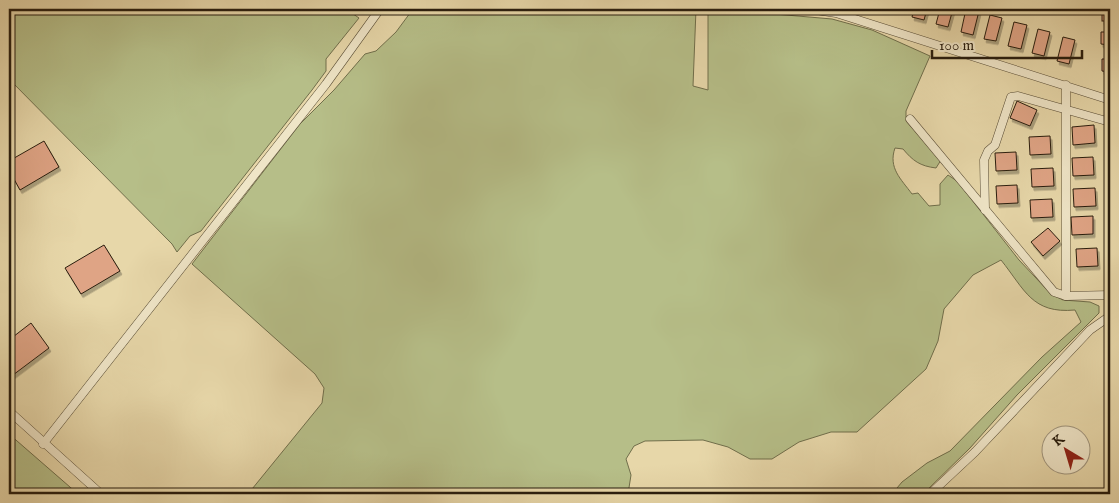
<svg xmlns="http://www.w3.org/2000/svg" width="1119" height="503" viewBox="0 0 1119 503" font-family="'IM FELL English',serif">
<defs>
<filter id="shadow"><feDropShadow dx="2" dy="3.5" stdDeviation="0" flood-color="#0004"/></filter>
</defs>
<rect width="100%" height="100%" fill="#e7d7a9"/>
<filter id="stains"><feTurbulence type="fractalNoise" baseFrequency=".004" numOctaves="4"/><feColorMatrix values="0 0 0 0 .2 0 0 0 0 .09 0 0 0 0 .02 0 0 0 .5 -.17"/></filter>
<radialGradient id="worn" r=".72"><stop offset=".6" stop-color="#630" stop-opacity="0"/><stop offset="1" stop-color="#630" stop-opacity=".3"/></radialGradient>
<g fill="#b6be88" stroke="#706e4b">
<path d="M 9,9 L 346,9 L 359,18 L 326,59 L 326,71 L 312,90 L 201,231 L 190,236 L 177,252 L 172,244 L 9,79 Z"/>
<path d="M 413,9 L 696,9 L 693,86 L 708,90 L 708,14 L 717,9 L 832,19 L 872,30 L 930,56 L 906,111 L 906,121 L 941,160 L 936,168 C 920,166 913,161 903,149 L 895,148 C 888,168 901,179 912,194 L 918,193 L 929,206 L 940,205 L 940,184 L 948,175 L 957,181 L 1019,260 L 1051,294 L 1063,300 L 1090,302 L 1099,306 L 1099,313 L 1017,395 L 970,448 L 923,494 L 892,494 L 902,482 L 927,463 L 950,451 L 1042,357 L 1081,322 L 1075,310 C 1032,314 1025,290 1001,260 L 973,275 L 944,309 L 938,341 L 926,369 L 857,432 L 831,432 L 799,442 L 772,459 L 750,459 L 728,447 L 703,440 L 645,441 L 634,446 L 626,459 L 631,475 L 628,494 L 248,494 L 322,403 L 324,388 L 315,374 L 192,264 L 300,124 L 334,90 L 365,54 L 376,51 L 396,32 Z"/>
<path d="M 9,434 L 78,494 L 9,494 Z"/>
</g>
<g fill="#dfa485" stroke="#291d0e" filter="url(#shadow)">
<path d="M 914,9 L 927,9 L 924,20 L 912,17 Z"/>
<path d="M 940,9 L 953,9 L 948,27 L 936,24 Z"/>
<path d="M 966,9 L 979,11 L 973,35 L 961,32 Z"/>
<rect x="1102" y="9" width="8" height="12"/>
<path d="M 990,15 L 1002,18 L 996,41 L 984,39 Z"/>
<path d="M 1014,22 L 1027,25 L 1021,49 L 1008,46 Z"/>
<path d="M 1038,29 L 1050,32 L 1044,56 L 1032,53 Z"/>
<path d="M 1101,32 L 1110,32 L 1110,45 L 1101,44 Z"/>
<path d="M 1063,37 L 1075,40 L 1069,64 L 1057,61 Z"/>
<path d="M 1102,59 L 1110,59 L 1110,72 L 1102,71 Z"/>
<path d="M 1017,101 L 1037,110 L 1030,126 L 1010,118 Z"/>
<path d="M 1094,125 L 1095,143 L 1073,145 L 1072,127 Z"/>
<path d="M 1050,136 L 1051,154 L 1030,155 L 1029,137 Z"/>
<rect x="1105" y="139" width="5" height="18"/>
<path d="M 44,141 L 59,167 L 20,190 L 9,170 L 9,161 Z"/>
<path d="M 1016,152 L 1017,170 L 996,171 L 995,153 Z"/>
<path d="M 1093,157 L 1094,175 L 1073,176 L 1072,158 Z"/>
<path d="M 1053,168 L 1054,186 L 1032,187 L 1031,169 Z"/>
<path d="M 1105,170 L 1110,170 L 1110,188 L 1106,188 Z"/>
<path d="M 1017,185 L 1018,203 L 997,204 L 996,186 Z"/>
<path d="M 1095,188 L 1096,206 L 1074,207 L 1073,189 Z"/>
<path d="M 1052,199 L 1053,217 L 1031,218 L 1030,200 Z"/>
<path d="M 1093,216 L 1093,234 L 1072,235 L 1071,217 Z"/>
<path d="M 1048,228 L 1060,241 L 1043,256 L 1031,242 Z"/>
<path d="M 104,245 L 120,271 L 81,294 L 65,268 Z"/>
<path d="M 1097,248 L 1098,266 L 1077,267 L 1076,249 Z"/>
<path d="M 31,323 L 49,348 L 13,375 L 9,369 L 9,340 Z"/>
</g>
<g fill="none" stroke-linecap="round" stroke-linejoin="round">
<g stroke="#584c35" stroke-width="9">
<g id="minor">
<path d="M 809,9 L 836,13 L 1110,100"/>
<path d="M 1066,85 L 1066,296"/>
<path d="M 910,119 L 1054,292 L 1066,296 L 1110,295"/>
<path d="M 985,210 L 984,160 L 988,151 L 995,145 L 1011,97 L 1018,96 L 1110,122"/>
<path d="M 9,411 L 101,494"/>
<path d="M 43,444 L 326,84 L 380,9"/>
<path d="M 930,494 L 975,452 L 1090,330 L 1110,316"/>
</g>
</g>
<use href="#minor" stroke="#efe5c7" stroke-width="8"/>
</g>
<rect width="1119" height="503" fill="none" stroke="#e7d7a9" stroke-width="30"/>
<rect x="10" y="10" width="1099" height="483" fill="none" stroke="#291d0e" stroke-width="2.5"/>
<rect x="15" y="15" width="1089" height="473" fill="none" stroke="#291d0e"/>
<g transform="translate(1066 450) rotate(322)"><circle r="24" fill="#efe5c7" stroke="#a0957d"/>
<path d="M0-4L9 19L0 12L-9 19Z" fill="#8f2418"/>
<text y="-8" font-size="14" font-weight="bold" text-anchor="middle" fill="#291d0e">K</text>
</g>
<path d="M932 50v8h150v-8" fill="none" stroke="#291d0e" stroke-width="2.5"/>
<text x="939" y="50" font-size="15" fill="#291d0e" stroke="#efe5c7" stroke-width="4" paint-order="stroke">100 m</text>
<rect width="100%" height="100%" filter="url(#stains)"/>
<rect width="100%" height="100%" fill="url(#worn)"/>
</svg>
